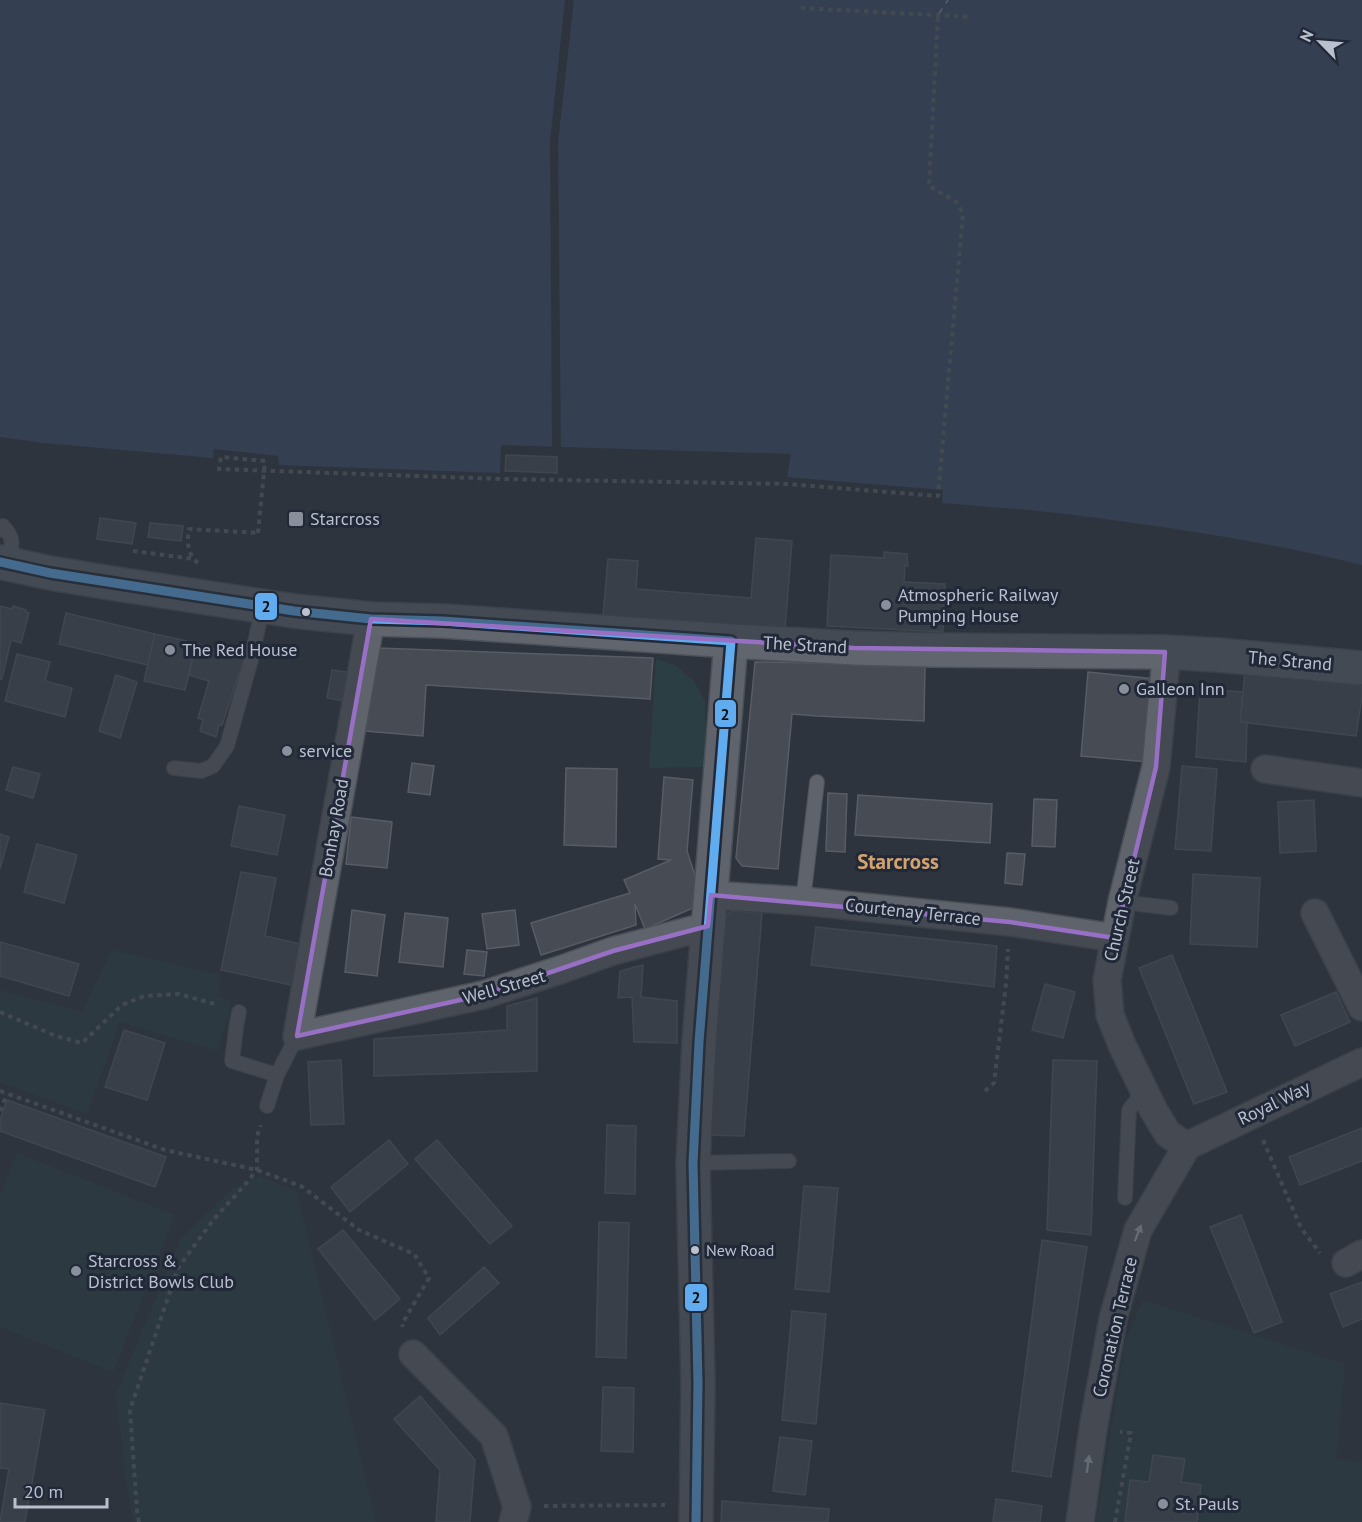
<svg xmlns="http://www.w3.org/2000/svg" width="1362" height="1522" viewBox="0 0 1362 1522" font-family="'PT Sans',sans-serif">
<rect width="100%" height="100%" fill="#2e343e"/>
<g fill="#2b3e44">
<path d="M 656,659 L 675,665 L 694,681 L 705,701 L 705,767 L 649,768 Z"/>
<path d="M 112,950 L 220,975 L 218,996 L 232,1001 L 218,1051 L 120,1022 L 87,1114 L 0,1082 L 0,990 L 82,1012 Z"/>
<path d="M 17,1153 L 175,1215 L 113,1372 L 0,1327 L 0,1196 Z"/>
<path d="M 259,1176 L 297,1192 L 376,1522 L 133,1522 L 125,1473 L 116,1394 L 181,1238 L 233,1188 Z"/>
<path d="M 1143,1300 L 1345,1364 L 1336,1458 L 1362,1463 L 1362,1522 L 1096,1522 L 1126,1339 Z"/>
</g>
<path fill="#3d4c68" d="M 0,0 L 1362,0 L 1362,565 C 1268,542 1170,527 1074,515 C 1030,509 986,507 942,503 L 943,490 L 787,477 L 791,454 L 501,445 L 500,473 L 279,465 L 278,456 L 214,449 L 213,458 L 44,443 L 0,437 Z"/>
<path fill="#2e343e" d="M 565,0 L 574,0 L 558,142 L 561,450 L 552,450 L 550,141 Z"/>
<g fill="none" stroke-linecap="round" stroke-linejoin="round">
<path stroke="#8394b2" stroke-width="1.5" stroke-dasharray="8 6" stroke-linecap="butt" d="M 938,15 L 948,0"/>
</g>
<g fill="#474c54" stroke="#575c65" stroke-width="1.5">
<path d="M 506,455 L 557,457 L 557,473 L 505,471 Z"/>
<path d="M 100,518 L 136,523 L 132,544 L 97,539 Z"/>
<path d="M 150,523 L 183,526 L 181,541 L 148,537 Z"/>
<path d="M 756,538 L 792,541 L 785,629 L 603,615 L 608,559 L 638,561 L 636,589 L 751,598 Z"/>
<path d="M 884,552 L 907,554 L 908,566 L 905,565 L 904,582 L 945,584 L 943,632 L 827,626 L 831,555 L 884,558 Z"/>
<path d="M 0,606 L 12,609 L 13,606 L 26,610 L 26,612 L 29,613 L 21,643 L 11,640 L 2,679 L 0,679 Z"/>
<path d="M 66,613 L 155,634 L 148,665 L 59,644 Z"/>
<path d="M 155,634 L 196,643 L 185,690 L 144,681 Z"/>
<path d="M 196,643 L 244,658 L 222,725 L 219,725 L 216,737 L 200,731 L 203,720 L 198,718 L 209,681 L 189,675 Z"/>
<path d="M 377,648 L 653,658 L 650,699 L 426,685 L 423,736 L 365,731 Z"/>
<path d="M 17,654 L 50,662 L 45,681 L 72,688 L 65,717 L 5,701 Z"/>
<path d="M 755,662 L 925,665 L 924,721 L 817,716 L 792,714 L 778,869 L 742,866 L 736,858 Z"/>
<path d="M 332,670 L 353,673 L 349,702 L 327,698 Z"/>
<path d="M 1088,672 L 1155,679 L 1148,762 L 1081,756 Z"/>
<path d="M 1245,672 L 1362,686 L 1362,697 L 1356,736 L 1240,722 Z"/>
<path d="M 116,675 L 137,682 L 120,738 L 99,731 Z"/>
<path d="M 1200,689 L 1243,692 L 1240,722 L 1247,722 L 1246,762 L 1196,757 Z"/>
<path d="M 412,763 L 434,766 L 430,795 L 408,792 Z"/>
<path d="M 1182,766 L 1217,769 L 1211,851 L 1175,849 Z"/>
<path d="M 13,767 L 40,774 L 33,798 L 6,790 Z"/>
<path d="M 566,768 L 617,769 L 616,847 L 564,845 Z"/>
<path d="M 664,777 L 693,780 L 687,851 L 704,903 L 645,929 L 635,904 L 636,925 L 541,955 L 531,923 L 630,893 L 624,880 L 671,860 L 658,859 Z"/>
<path d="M 828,793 L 847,794 L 845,852 L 826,851 Z"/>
<path d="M 858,795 L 992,804 L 990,843 L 855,835 Z"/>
<path d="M 1034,799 L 1057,800 L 1055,847 L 1032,846 Z"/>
<path d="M 1314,800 L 1316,851 L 1280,853 L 1278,802 Z"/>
<path d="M 239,806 L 285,815 L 277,855 L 231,846 Z"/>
<path d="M 351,817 L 392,822 L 387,868 L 346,864 Z"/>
<path d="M 0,834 L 9,837 L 0,869 Z"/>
<path d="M 37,844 L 77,855 L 64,903 L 24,892 Z"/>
<path d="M 1007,853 L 1025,854 L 1022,885 L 1005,883 Z"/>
<path d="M 241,872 L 276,878 L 265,936 L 305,945 L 296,986 L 221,970 Z"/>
<path d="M 1193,874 L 1260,878 L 1257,947 L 1190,944 Z"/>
<path d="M 352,910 L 385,915 L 377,976 L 345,972 Z"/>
<path d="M 515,910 L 519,945 L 487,949 L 482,914 Z"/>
<path d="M 731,911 L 762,913 L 744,1136 L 710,1135 L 709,1055 L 724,919 Z"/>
<path d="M 405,913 L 448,918 L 443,967 L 399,962 Z"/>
<path d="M 816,927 L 997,946 L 994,987 L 811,965 Z"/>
<path d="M 0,942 L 79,964 L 69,996 L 0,976 Z"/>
<path d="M 467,950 L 487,952 L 484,976 L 464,974 Z"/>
<path d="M 1172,955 L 1227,1092 L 1194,1104 L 1139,968 Z"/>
<path d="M 643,965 L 641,997 L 677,1001 L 677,1043 L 634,1042 L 632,997 L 618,998 L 620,971 Z"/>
<path d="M 1045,984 L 1075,992 L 1063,1038 L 1032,1030 Z"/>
<path d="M 1336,992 L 1350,1022 L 1295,1046 L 1281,1015 Z"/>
<path d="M 537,998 L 537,1071 L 374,1076 L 374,1039 L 507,1030 L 507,1006 Z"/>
<path d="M 124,1030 L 165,1043 L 147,1100 L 105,1087 Z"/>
<path d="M 341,1060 L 344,1124 L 311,1125 L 308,1062 Z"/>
<path d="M 1053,1060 L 1097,1061 L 1091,1235 L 1047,1230 Z"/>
<path d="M 7,1100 L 166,1157 L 155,1187 L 0,1131 L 0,1120 Z"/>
<path d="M 607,1125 L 636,1126 L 635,1194 L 605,1193 Z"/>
<path d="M 1362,1128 L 1362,1161 L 1300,1185 L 1289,1157 Z"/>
<path d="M 389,1140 L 408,1164 L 350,1212 L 331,1187 Z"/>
<path d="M 437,1140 L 512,1226 L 490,1244 L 415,1159 Z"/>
<path d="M 804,1186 L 838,1188 L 829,1292 L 795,1289 Z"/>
<path d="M 1241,1215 L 1282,1322 L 1254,1333 L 1210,1227 Z"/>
<path d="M 599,1222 L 629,1223 L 626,1358 L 596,1357 Z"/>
<path d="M 343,1230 L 400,1299 L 375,1320 L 318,1249 Z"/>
<path d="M 1042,1240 L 1087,1247 L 1051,1477 L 1012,1471 Z"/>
<path d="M 484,1267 L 499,1283 L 440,1335 L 428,1318 Z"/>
<path d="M 1362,1282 L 1362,1319 L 1343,1327 L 1330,1294 Z"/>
<path d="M 792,1311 L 826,1314 L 816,1424 L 782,1420 Z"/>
<path d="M 603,1387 L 634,1388 L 633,1452 L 601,1451 Z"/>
<path d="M 420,1396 L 475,1460 L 470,1522 L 436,1522 L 440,1470 L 394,1419 Z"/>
<path d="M 0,1403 L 45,1410 L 25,1522 L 0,1522 L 9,1469 L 0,1468 Z"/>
<path d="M 780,1437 L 812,1441 L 805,1495 L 773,1491 Z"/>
<path d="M 1153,1455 L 1185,1459 L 1181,1482 L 1201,1485 L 1197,1522 L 1125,1522 L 1130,1480 L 1149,1482 Z"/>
<path d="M 996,1499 L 1042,1506 L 1040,1522 L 993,1522 Z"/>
<path d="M 722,1501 L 829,1509 L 828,1522 L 721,1522 Z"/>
</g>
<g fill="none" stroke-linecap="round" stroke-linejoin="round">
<g stroke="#4b4f56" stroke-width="16">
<g id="service">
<path d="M 0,530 L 3,526 C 16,540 11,546 9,564"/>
<path d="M 174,768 L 201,771 L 213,766 L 227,746 L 251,660 L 263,606"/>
<path d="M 803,901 L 817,782"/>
<path d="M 1122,902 L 1171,908"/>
<path d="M 239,1012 L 236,1028 L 232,1061 L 277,1075"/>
<path d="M 267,1106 L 277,1075 L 297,1036"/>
<path d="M 693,1163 L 789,1161"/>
<path d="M 1125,1198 L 1129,1110 L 1144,1091"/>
</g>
</g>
<g stroke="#4b4f56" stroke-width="30">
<g id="minor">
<path d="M 371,619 L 297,1036 L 483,995 L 560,970 L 613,951 L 708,926"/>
<path d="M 1165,652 L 1165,670 L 1156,767 L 1122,902 L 1107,980 L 1110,1015 L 1122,1045 L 1154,1111 L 1168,1134 L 1187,1146"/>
<path d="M 1265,769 L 1362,783"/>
<path d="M 711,895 L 803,901 L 1010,922 L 1115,938"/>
<path d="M 1315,913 L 1362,1007"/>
<path d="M 1187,1146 L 1362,1062"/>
<path d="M 1346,1263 L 1362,1254"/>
<path d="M 413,1354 L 494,1436 L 517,1507 L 513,1522"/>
<path d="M 1080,1522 L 1093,1429 L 1113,1319 L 1138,1230 L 1187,1146"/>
</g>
</g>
<g stroke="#4b4f56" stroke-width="36">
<path id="tertiary" d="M 696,1522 L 698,1383 L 693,1163 L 699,1042 L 731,641"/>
</g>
<g stroke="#4c515a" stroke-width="36">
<path id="primary" d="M 0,562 L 50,573 L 117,584 L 294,611 L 371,619 L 443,621 L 731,641 L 854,648 L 931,650 L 1165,652 L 1218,655 L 1362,668"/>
</g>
<g stroke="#5c6268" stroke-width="4" stroke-dasharray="4.5 4.5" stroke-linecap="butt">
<path d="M 801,8 L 972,17"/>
<path d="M 265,461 L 221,457 L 219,469 L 502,479 L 787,484 L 938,496 L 963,213 L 955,201 L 929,186 L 938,15"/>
<path d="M 133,551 L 194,559"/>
<path d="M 198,563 C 187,554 187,542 189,529 L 258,533"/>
<path d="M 0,1012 L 56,1036 L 82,1043 L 122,1005 L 144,996 L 179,994 L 218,1005"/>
<path d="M 0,1091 L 165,1150 L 257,1170 L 301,1186 L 359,1230 L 414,1254 L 429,1278 L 402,1324 L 403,1327"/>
<path d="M 985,1091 L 994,1083 L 1006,984 L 1008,949"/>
<path d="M 0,1111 L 7,1094"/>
<path d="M 1263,1140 L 1301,1228 L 1320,1253"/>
<path d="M 544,1506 L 665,1505"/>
<path d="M 139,1522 L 137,1511 L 130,1410 L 178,1268 L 214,1219 L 243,1187 L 257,1170 L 257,1136 L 261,1125"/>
<path d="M 1115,1522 L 1131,1433 L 1120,1432"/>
</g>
<use href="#service" stroke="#5f636b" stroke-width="14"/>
<use href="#minor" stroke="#5f636b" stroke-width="27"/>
<use href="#tertiary" stroke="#5f636b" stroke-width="33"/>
<use href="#primary" stroke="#61656d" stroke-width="33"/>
<path stroke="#5c6268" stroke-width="4" stroke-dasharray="4.5 4.5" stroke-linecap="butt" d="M 258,533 L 265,461"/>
<g stroke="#212939" stroke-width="14">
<path id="bus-1" d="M 0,562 L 50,573 L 294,611 L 371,619 L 443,621 L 731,641 L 699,1042 L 693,1163 L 698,1383 L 696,1522"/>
</g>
<use href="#bus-1" stroke="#60acee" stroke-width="9"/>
</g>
<defs><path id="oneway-solid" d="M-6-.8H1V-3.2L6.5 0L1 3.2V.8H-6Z" transform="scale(1.5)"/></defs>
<g fill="#a8adb9">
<use href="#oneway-solid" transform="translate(1138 1233) rotate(-69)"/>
<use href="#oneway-solid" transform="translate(1088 1464) rotate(-82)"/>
</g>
<path d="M0 0H1362V1522H0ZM 371,619 L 854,648 L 1165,652 L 1156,767 L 1115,938 L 1010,922 L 711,895 L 708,926 L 613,951 L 483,995 L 297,1036 Z" fill="#2e343e" fill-opacity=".55" fill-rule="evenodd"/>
<path fill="none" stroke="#976fc5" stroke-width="4.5" stroke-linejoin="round" d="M 371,619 L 854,648 L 1165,652 L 1156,767 L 1115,938 L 1010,922 L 711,895 L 708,926 L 613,951 L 483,995 L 297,1036 Z"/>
<g fill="#898f9b" stroke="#212939" stroke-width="2">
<rect x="288" y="511" width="16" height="16" rx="3"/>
<circle cx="886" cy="605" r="6"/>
<circle cx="170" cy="650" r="6"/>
<circle cx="1124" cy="689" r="6"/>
<circle cx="287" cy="751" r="6"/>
<circle cx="76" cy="1271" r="6"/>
<circle cx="1163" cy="1504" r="6"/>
</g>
<g fill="#bac0cd" stroke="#212939" stroke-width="2">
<circle cx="306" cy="612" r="5"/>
<circle cx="695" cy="1250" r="5"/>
</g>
<g text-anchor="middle" stroke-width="6" stroke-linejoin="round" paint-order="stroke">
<g font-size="16" fill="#bac0cd" stroke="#212939" text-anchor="start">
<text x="706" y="1256">New Road</text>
</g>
<g font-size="18" fill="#bac0cd" stroke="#212939" text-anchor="start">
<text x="310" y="525">Starcross</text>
<text x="898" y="601">Atmospheric Railway<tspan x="898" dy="21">Pumping House</tspan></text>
<text x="182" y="656">The Red House</text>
<text x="1136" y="695">Galleon Inn</text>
<text x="299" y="757">service</text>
<text x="88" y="1267">Starcross &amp;<tspan x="88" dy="21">District Bowls Club</tspan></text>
<text x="1175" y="1510">St. Pauls</text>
</g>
<g font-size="18" fill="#bac0cd" stroke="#212939">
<text transform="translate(805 645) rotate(3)" y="6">The Strand</text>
<text transform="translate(1290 661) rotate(5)" y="6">The Strand</text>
<text transform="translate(334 828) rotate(-80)" y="6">Bonhay Road</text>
<text transform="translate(1122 910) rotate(-77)" y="6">Church Street</text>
<text transform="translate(913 912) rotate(6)" y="6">Courtenay Terrace</text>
<text transform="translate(504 987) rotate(-16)" y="6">Well Street</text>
<text transform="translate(1274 1103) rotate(-26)" y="6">Royal Way</text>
<text transform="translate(1115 1327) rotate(-77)" y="6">Coronation Terrace</text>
</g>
<g font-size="21" font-weight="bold" fill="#d4a26e" stroke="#212939">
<text x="898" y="869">Starcross</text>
</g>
</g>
<g stroke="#212939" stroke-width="2">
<rect x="254" y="592" width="24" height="29" rx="6" fill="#60acee"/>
<rect x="714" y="699" width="23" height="29" rx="6" fill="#60acee"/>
<rect x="684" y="1283" width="24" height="29" rx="6" fill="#60acee"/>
</g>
<g font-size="16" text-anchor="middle" font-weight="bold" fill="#111">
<text x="266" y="612">2</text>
<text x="725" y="720">2</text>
<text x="696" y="1303">2</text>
</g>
<g transform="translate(1320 42) rotate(295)" stroke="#212939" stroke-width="4.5" paint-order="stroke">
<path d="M0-4.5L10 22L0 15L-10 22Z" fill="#bac0cd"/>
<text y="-9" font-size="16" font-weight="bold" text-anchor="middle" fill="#bac0cd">N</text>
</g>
<path d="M15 1498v9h92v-9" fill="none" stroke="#bac0cd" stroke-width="3"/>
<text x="24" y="1498" font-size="18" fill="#bac0cd" stroke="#212939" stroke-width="4.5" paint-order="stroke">20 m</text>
</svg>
